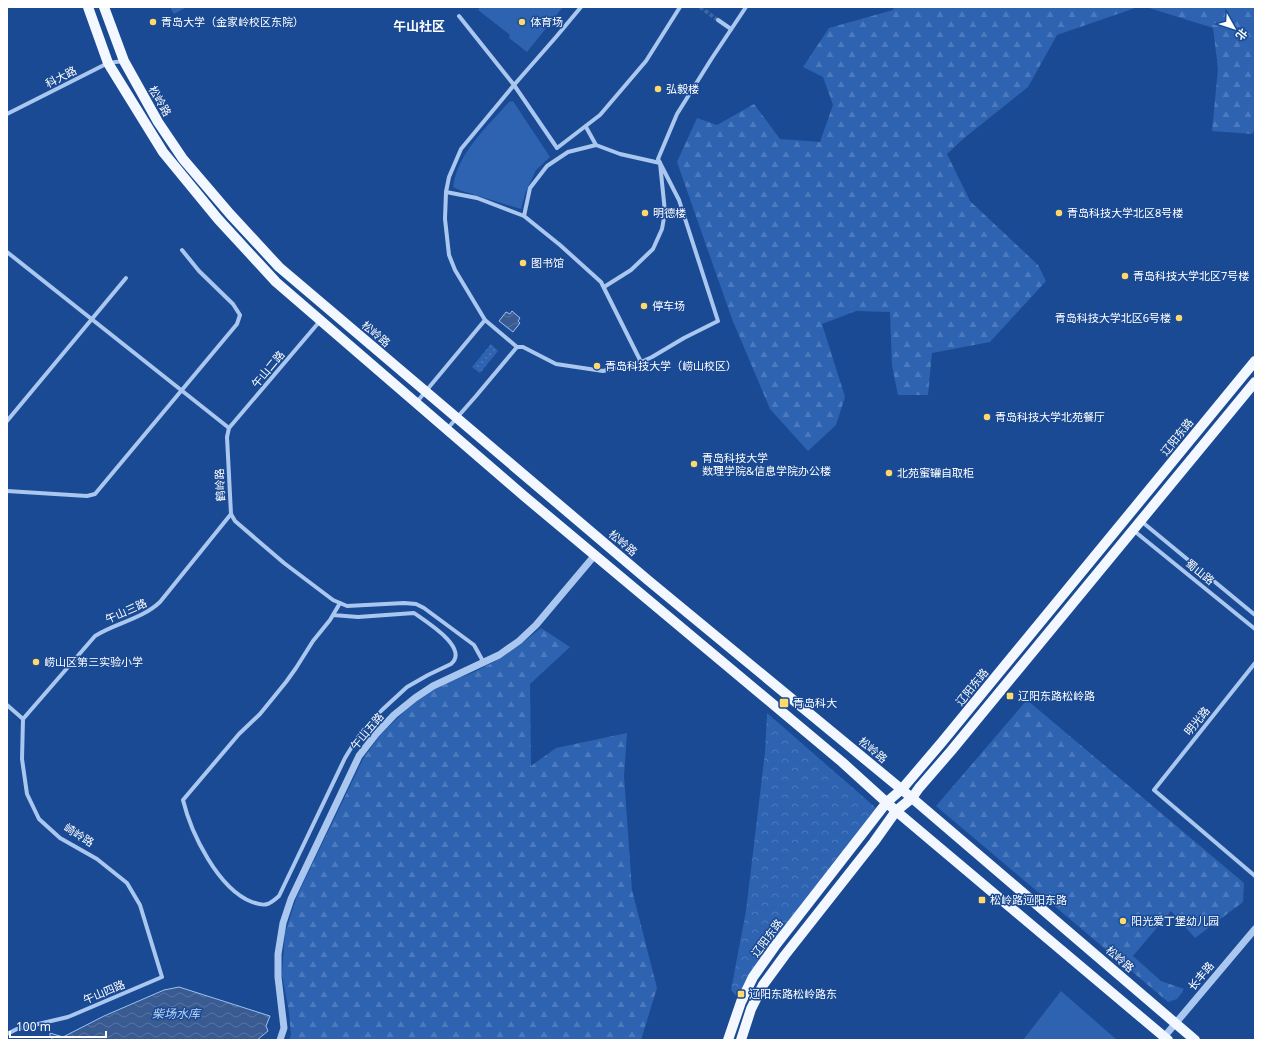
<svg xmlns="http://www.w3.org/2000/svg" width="1262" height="1047" viewBox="0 0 1262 1047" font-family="'Noto Sans','Noto Sans SC',sans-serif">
<defs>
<pattern id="forest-firs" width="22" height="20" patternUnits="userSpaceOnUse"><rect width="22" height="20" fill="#2d63b1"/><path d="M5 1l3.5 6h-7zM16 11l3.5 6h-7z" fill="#4c7abd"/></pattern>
<pattern id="park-crowns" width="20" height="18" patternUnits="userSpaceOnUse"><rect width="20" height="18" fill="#2d63b1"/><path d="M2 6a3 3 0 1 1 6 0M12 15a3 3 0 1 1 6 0" fill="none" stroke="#4c7abd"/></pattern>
<pattern id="garden-dots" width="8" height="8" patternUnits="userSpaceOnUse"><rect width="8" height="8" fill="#2d63b1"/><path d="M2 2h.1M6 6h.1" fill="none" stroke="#4c7abd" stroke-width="1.8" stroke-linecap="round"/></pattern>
<pattern id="water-waves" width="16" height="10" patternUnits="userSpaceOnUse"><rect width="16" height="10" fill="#395b91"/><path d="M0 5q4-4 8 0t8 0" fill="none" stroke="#5774a2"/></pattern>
</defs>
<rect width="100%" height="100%" fill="#1a4a93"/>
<g fill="#2d63b1">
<path d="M 170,7 L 187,7 L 174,14 Z"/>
<path d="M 480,7 L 563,7 L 527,52 L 509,38 L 510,35 L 478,10 Z"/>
<path d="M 513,101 L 550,157 L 536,170 L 525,194 L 521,209 L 459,190 L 453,187 C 458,152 487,127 509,102 Z"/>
<path d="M 1061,991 L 1117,1040 L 1023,1040 Z"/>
</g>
<g fill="url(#forest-firs)">
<path d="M 894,7 L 1138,7 L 1057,35 L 1028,87 L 963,139 L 947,154 L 970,201 L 1038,265 L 1046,281 L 990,342 L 932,353 L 928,395 L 898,395 L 892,366 L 890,312 L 856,311 L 822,324 L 845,397 L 836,425 L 808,451 L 770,409 L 732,319 L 677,162 L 697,118 L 717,125 L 754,104 L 780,139 L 820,142 L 833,105 L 823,77 L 803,67 L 829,28 L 893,10 Z"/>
<path d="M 1146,7 L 1255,7 L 1255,129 L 1252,134 L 1212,131 L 1218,69 L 1213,28 Z"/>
<path d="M 541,628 L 570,647 L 530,684 L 531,766 L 556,748 L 627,733 L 624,776 L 632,890 L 657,988 L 641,1040 L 289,1040 L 291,1035 L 289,1012 L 282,974 L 285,933 L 297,896 L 363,759 L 380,735 L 410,706 L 440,685 L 472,673 L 494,662 L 517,647 Z"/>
<path d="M 1027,700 L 1244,883 L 1243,902 L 1195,938 L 1171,911 L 1133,956 L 1161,981 L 1184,989 L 1177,999 L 1168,1002 L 936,806 Z"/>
</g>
<path fill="url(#park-crowns)" d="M 767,713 L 876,808 L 799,907 L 737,997 L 731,990 L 746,911 L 765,752 Z"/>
<path fill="url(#garden-dots)" d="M 491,344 L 498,351 L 480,373 L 472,367 Z"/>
<g fill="url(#water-waves)" stroke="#9dc1f2">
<path d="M 512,311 L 520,318 L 518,321 L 520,323 L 513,332 L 499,321 L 506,312 L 510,314 Z"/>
<path d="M 179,987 L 270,1016 L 266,1026 L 268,1031 L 257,1040 L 53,1040 L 50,1036 L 50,1033 L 63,1037 L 104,1016 L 164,990 Z"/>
</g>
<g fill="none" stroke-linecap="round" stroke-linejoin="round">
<path stroke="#3c65a3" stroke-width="4" stroke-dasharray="4 2" stroke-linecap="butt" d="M 700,7 L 718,20"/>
<g stroke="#aac7ef" stroke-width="4">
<path d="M 581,7 L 556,37 L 514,85 L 461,149 L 449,177 L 446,192 L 445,219 L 449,255 L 455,270 L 485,320 L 517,347 L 523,347 L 556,364 L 603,371 L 641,362 L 652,357 L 684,338 L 718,321 L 679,200 L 658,159 L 677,114 L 712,58 L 746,7"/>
<path d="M 459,16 L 514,85 L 557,148 L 600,115 L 646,61 L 680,7"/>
<path d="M 718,20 L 731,29"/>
<path d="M 7,114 L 108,63 L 124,61"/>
<path d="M 586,127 L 596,145 L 620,154 L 660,163 L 665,212 L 662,229 L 653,249 L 631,270 L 604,287"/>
<path d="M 446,192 L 477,198 L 524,216 L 560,245 L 601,282 L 641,362"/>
<path d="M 524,216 L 530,188 L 547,166 L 568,152 L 596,145"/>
<path d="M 7,252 L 229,428 L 227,437 L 231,514 L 235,521 L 284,563 L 333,600 L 347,606 L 404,603 L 416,604 L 424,608 L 474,645 L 484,663"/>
<path d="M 416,403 L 485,320"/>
<path d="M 7,421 L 126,278"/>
<path d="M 229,428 L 320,321"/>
<path d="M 447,429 L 476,396 L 517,347"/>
<path d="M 7,491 L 87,496 L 95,494 L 237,324 L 240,315 L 233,304 L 199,271 L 182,250"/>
<path d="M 1141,521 L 1255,615"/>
<path d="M 1133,530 L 1255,629"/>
<path d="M 333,615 L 358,617 L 414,613 C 425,621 470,648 451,664 L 428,675 L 407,687 L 382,710 L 366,727 L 356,740 L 345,758 L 279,896 C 269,905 265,907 252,902 C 218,889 191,833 183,800 L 239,734 L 260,714 L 286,682 L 296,668 L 313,641 L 330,620 L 340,603"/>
<path d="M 1255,663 L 1154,790 L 1255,876"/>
<path d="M 7,705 L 23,719 L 22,759 L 27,794 L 39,819 L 60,838 L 97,859 L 127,883 L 140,905 L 162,977 L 68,1017 L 17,1029 L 7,1034"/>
<path d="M 23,719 L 95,636 C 116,623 142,619 160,602 L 231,514"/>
</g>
<g stroke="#aac7ef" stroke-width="7">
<path d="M 1164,1037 L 1255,929"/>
<path d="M 280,1040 L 284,1028 L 278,977 L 278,954 L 283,923 L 291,899 L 359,756 L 376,734 L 394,715 L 415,698 L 433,686 L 499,655 L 519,641 L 536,625 L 595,555"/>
</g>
<g stroke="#f3f7ff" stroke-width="10">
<path d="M 88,7 L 108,63 L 163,152 L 218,219 L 276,282 L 524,496 L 842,762 L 896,811 L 1168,1040"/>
<path d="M 104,7 L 124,61 L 158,122 L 183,159 L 230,214 L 279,267 L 649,581 L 912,798 L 1195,1040"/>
<path d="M 728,1040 L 741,1002 L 753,977 L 775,946 L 887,802 L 902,789 L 942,742 L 1255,361"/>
<path d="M 741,1040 L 751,1009 L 763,985 L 785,955 L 874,842 L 896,811 L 912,798 L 919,788 L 951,751 L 1255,382"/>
</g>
</g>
<g fill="#ffd969" stroke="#1a4a93" stroke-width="1.5">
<circle cx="153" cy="22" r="4"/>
<circle cx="522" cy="22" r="4"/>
<circle cx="658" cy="89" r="4"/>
<circle cx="645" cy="213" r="4"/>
<circle cx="1059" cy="213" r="4"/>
<circle cx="523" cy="263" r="4"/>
<circle cx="1125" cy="276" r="4"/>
<circle cx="644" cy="306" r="4"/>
<circle cx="1179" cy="318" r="4"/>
<circle cx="597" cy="366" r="4"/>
<circle cx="987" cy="417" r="4"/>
<circle cx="694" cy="464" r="4"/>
<circle cx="889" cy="473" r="4"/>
<circle cx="36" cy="662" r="4"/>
<rect x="1006" y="692" width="8" height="8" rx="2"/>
<rect x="779" y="698" width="10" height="10" rx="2"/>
<rect x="978" y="896" width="8" height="8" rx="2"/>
<circle cx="1123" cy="921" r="4"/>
<rect x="737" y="990" width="8" height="8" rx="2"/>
</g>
<g text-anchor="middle" stroke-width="3" stroke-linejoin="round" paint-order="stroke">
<g font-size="11" fill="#fff" stroke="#1a4a93" text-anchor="start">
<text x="161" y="26">青岛大学（金家岭校区东院）</text>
<text x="530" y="26">体育场</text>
<text x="666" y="93">弘毅楼</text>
<text x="653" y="217">明德楼</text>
<text x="1067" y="217">青岛科技大学北区8号楼</text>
<text x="531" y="267">图书馆</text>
<text x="1133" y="280">青岛科技大学北区7号楼</text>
<text x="652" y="310">停车场</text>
<text x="1171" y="322" text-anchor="end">青岛科技大学北区6号楼</text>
<text x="605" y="370">青岛科技大学（崂山校区）</text>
<text x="995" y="421">青岛科技大学北苑餐厅</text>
<text x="702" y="462">青岛科技大学<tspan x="702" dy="13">数理学院&amp;信息学院办公楼</tspan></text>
<text x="897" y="477">北苑蜜罐自取柜</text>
<text x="44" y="666">崂山区第三实验小学</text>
<text x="1018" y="700">辽阳东路松岭路</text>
<text x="793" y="707">青岛科大</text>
<text x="990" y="904">松岭路辽阳东路</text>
<text x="1131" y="925">阳光爱丁堡幼儿园</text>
<text x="749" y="998">辽阳东路松岭路东</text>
</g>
<g font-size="11" fill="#fff" stroke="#1a4a93">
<text transform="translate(61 77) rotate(-27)" y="4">科大路</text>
<text transform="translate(160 101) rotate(60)" y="4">松岭路</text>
<text transform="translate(376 334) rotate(40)" y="4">松岭路</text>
<text transform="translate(268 369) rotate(-50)" y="4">午山二路</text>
<text transform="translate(1177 437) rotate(-51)" y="4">辽阳东路</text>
<text transform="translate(220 485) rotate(-93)" y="4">鹤岭路</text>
<text transform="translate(623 543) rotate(40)" y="4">松岭路</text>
<text transform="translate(1200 572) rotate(39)" y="4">蜀山路</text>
<text transform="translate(126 611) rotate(-24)" y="4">午山三路</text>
<text transform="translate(972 687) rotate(-51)" y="4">辽阳东路</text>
<text transform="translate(1197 721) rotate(-51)" y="4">明光路</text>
<text transform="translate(367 731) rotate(-50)" y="4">午山五路</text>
<text transform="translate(873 750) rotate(40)" y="4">松岭路</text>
<text transform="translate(79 835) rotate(32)" y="4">崎岭路</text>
<text transform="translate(767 938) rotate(-53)" y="4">辽阳东路</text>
<text transform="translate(1120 959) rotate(41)" y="4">松岭路</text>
<text transform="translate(1201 976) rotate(-50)" y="4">长丰路</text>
<text transform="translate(104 992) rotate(-23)" y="4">午山四路</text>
</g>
<g font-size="12" font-style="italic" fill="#b7d1f6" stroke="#1a4a93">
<text x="176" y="1018">柴场水库</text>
</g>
<g font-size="13" font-weight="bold" fill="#fff" stroke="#1a4a93">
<text x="419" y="31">午山社区</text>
</g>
</g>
<rect width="1262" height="1047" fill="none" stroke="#ffffff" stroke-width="16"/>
<g transform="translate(1234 28) rotate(129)" stroke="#1a4a93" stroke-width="3" paint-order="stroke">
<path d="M0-3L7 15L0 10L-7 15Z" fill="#ffffff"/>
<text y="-6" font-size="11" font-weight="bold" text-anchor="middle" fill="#ffffff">北</text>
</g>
<path d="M10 1031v6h96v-6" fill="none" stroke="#ffffff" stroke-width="2"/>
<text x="16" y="1031" font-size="12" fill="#ffffff" stroke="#1a4a93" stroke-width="3" paint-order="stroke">100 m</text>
</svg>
